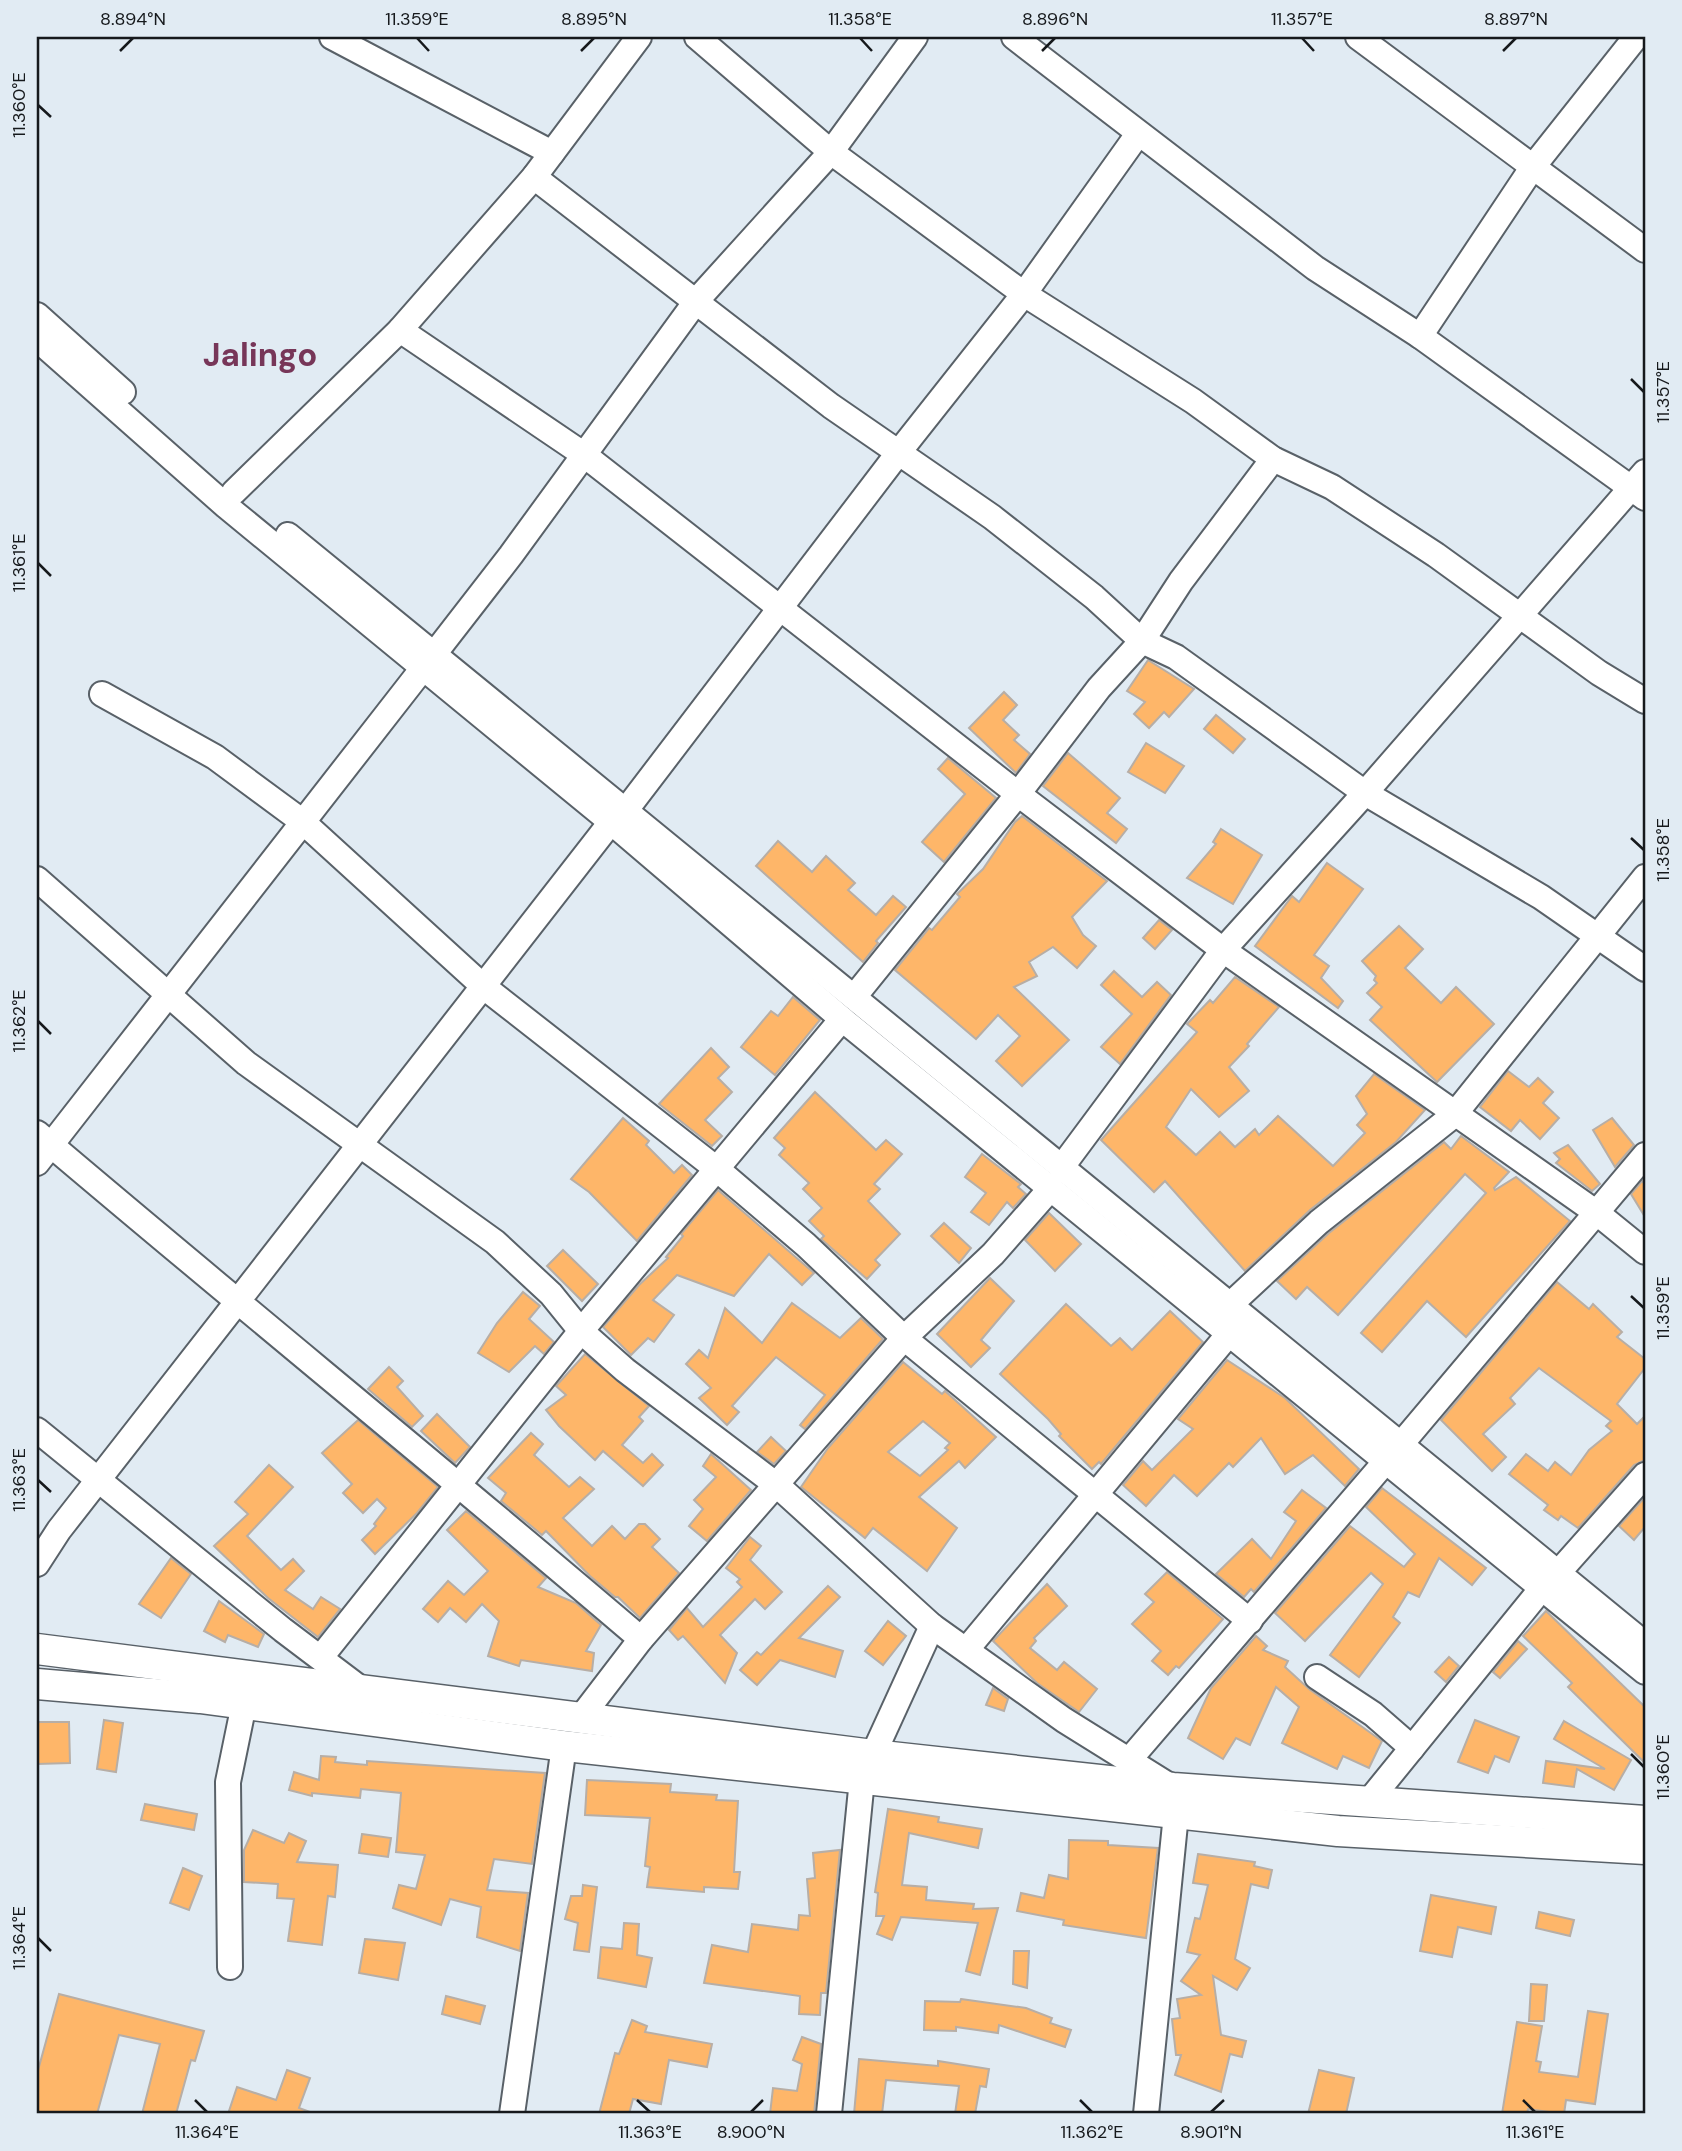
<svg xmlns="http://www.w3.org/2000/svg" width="1682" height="2151" viewBox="0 0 1682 2151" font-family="'DM Sans',sans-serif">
<rect width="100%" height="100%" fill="#e1ebf3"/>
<g fill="#feb669" stroke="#b7aea6" stroke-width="2" fill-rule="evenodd">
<path d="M 1148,660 L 1194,689 L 1169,717 L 1164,712 L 1149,728 L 1134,714 L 1145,702 L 1127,691 Z"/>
<path d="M 1004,692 L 1017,705 L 1003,720 L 1019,735 L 1014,740 L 1030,754 L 1016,773 L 969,728 Z"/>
<path d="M 1216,715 L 1245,739 L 1233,753 L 1204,729 Z"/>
<path d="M 1146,743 L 1184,766 L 1165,793 L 1128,772 Z"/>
<path d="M 1068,753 L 1120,798 L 1107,813 L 1127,829 L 1116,843 L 1043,786 Z"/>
<path d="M 948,758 L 996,798 L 944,862 L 922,842 L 965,794 L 938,769 Z"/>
<path d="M 1022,816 L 1107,881 L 1072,917 L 1083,935 L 1096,946 L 1077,968 L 1053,947 L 1029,962 L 1037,976 L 1014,987 L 1069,1040 L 1022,1086 L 996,1061 L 1020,1036 L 998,1015 L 976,1039 L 895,970 L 929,928 L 932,930 L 960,897 L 957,894 L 983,869 L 1015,822 Z"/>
<path d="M 1221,829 L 1262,855 L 1233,904 L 1187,878 L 1216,844 L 1213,842 Z"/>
<path d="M 778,841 L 812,872 L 826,856 L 855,883 L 848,890 L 876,915 L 893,896 L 906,907 L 876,941 L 878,943 L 863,962 L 756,866 Z"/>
<path d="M 1327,863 L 1363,889 L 1314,955 L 1329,966 L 1321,978 L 1343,1001 L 1338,1008 L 1255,946 L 1292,896 L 1299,902 Z"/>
<path d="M 1159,920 L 1172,930 L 1155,949 L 1143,938 Z"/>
<path d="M 1399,926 L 1423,949 L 1405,968 L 1441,1003 L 1456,987 L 1494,1024 L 1437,1082 L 1370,1020 L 1382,1007 L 1367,993 L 1377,983 L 1374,980 L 1376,976 L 1362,961 Z"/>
<path d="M 1114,971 L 1142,997 L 1157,982 L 1171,995 L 1120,1064 L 1101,1047 L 1132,1014 L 1101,985 Z"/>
<path d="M 1235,977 L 1279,1007 L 1247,1044 L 1249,1046 L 1229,1067 L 1249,1091 L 1219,1117 L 1191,1089 L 1166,1127 L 1196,1155 L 1220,1132 L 1235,1147 L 1255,1129 L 1259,1135 L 1278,1116 L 1333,1166 L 1365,1133 L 1357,1125 L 1367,1114 L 1356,1096 L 1374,1074 L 1425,1110 L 1396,1142 L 1310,1210 L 1245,1271 L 1165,1181 L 1154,1192 L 1101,1140 L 1197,1032 L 1187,1024 L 1210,1000 L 1213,1003 Z"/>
<path d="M 793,997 L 820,1020 L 775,1075 L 741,1047 L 771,1011 L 778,1016 Z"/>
<path d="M 711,1048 L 729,1067 L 718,1078 L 732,1092 L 705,1120 L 722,1136 L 712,1146 L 659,1104 Z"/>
<path d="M 1508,1071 L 1529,1087 L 1538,1078 L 1553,1092 L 1543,1103 L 1559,1118 L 1540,1139 L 1520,1120 L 1511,1131 L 1480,1107 Z"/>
<path d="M 815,1092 L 876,1150 L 886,1140 L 902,1154 L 874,1184 L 880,1189 L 868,1201 L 900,1234 L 875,1260 L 880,1265 L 867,1279 L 821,1239 L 824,1236 L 809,1221 L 822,1208 L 803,1189 L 809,1183 L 779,1155 L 785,1148 L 774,1138 Z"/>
<path d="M 623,1118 L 649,1141 L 646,1145 L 674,1173 L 682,1165 L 692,1175 L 637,1241 L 589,1192 L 571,1179 Z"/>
<path d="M 1612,1118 L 1634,1145 L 1615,1167 L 1593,1130 Z"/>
<path d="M 1461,1136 L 1509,1172 L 1494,1188 L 1495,1190 L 1516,1177 L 1570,1221 L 1466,1337 L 1427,1301 L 1382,1352 L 1361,1333 L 1486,1193 L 1465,1174 L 1338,1315 L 1307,1287 L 1296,1299 L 1277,1281 L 1329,1233 L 1444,1142 L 1451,1149 Z"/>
<path d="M 1568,1145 L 1600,1184 L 1592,1191 L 1556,1163 L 1560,1159 L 1554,1153 Z"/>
<path d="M 982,1154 L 1021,1184 L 1018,1187 L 1026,1194 L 1013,1208 L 1007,1202 L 989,1225 L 971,1212 L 986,1193 L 965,1177 Z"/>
<path d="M 1642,1181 L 1645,1184 L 1645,1217 L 1631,1194 Z"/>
<path d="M 718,1190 L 814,1273 L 802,1285 L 769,1254 L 734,1296 L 677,1275 L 653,1300 L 674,1315 L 654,1342 L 648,1338 L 631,1355 L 603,1327 L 639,1285 L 668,1258 L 666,1257 L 683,1236 L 681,1234 Z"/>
<path d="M 1049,1213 L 1081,1244 L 1055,1271 L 1025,1240 Z"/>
<path d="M 944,1223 L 971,1248 L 959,1263 L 931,1236 Z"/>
<path d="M 563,1250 L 598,1284 L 582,1301 L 547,1266 Z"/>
<path d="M 990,1278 L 1014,1301 L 981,1340 L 990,1348 L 971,1367 L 937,1334 Z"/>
<path d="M 1557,1282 L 1589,1309 L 1593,1304 L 1622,1332 L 1617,1337 L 1645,1359 L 1645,1368 L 1617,1404 L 1637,1424 L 1645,1416 L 1645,1460 L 1634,1465 L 1578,1528 L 1561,1516 L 1558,1520 L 1544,1510 L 1548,1505 L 1509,1474 L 1526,1454 L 1548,1471 L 1555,1462 L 1571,1475 L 1589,1450 L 1612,1431 L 1606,1426 L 1611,1421 L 1539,1368 L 1510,1398 L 1515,1404 L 1483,1434 L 1506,1457 L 1492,1471 L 1441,1420 Z"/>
<path d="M 523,1292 L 540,1306 L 529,1319 L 554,1342 L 544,1354 L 535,1346 L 509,1372 L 478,1353 L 497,1323 Z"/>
<path d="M 792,1303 L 840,1338 L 861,1318 L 883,1339 L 805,1429 L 800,1425 L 825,1395 L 776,1357 L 732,1406 L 739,1412 L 727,1425 L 699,1398 L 711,1388 L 686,1364 L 699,1350 L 708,1358 L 725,1308 L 762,1343 Z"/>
<path d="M 1066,1304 L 1111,1346 L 1120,1338 L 1132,1350 L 1170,1311 L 1203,1342 L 1101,1464 L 1099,1462 L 1092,1469 L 1059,1436 L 1061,1434 L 1048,1419 L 1000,1374 Z"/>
<path d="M 585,1354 L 649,1406 L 639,1417 L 643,1421 L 622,1445 L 643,1463 L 652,1454 L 663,1465 L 643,1486 L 603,1451 L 595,1460 L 559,1426 L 546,1410 L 566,1395 L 556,1386 Z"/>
<path d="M 1227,1360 L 1285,1398 L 1359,1469 L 1345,1486 L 1313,1455 L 1285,1474 L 1261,1438 L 1233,1467 L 1229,1463 L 1197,1496 L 1174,1475 L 1146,1506 L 1123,1485 L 1143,1461 L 1152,1470 L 1193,1429 L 1178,1419 Z"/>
<path d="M 903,1362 L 942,1394 L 945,1391 L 996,1437 L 965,1468 L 959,1461 L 919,1497 L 957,1528 L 927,1571 L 873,1528 L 865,1538 L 801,1487 L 828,1448 ZM 923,1421 L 950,1443 L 945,1448 L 948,1450 L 920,1476 L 888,1452 Z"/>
<path d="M 389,1367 L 403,1381 L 397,1387 L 423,1416 L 412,1427 L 368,1389 Z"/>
<path d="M 437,1414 L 470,1447 L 455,1463 L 421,1431 Z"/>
<path d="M 358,1420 L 438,1487 L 417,1513 L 375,1554 L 362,1540 L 376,1526 L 374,1524 L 386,1508 L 377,1499 L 363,1513 L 343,1493 L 352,1484 L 322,1453 Z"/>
<path d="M 531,1433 L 543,1444 L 534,1455 L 569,1487 L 580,1477 L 594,1489 L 563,1518 L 592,1546 L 612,1526 L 625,1539 L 639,1524 L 645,1524 L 660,1539 L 652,1547 L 679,1573 L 640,1618 L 618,1597 L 615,1597 L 590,1576 L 546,1531 L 542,1535 L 501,1501 L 506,1493 L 488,1478 Z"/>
<path d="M 771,1437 L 786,1451 L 774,1464 L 757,1452 Z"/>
<path d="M 711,1454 L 751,1490 L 707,1541 L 689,1526 L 703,1509 L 694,1500 L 716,1477 L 703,1466 Z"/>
<path d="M 269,1465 L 293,1487 L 247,1536 L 281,1570 L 293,1559 L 304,1571 L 285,1590 L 313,1609 L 321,1597 L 340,1609 L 318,1637 L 268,1598 L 214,1546 L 248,1514 L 235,1502 Z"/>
<path d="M 1382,1488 L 1486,1568 L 1472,1585 L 1439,1558 L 1419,1597 L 1408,1592 L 1393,1617 L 1400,1623 L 1359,1677 L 1330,1655 L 1383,1584 L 1371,1573 L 1305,1641 L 1275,1613 L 1350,1526 L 1404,1567 L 1415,1554 L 1366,1507 Z"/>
<path d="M 1302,1490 L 1326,1508 L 1254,1592 L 1251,1589 L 1244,1597 L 1216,1574 L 1252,1539 L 1271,1559 L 1296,1521 L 1284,1512 Z"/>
<path d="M 1645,1497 L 1645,1527 L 1634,1540 L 1619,1526 Z"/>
<path d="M 466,1511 L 546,1578 L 538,1587 L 576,1603 L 601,1625 L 586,1651 L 594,1653 L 592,1671 L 521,1660 L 519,1666 L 488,1656 L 499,1621 L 482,1604 L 466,1622 L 450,1608 L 438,1622 L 423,1609 L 448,1581 L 464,1595 L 488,1571 L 447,1530 Z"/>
<path d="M 750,1537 L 761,1546 L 750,1560 L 782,1592 L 765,1609 L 755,1599 L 720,1635 L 737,1653 L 725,1683 L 683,1636 L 678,1640 L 669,1630 L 687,1608 L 703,1627 L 742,1587 L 737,1582 L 740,1579 L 726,1568 Z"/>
<path d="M 171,1558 L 191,1574 L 161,1618 L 139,1604 Z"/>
<path d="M 1167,1572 L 1223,1619 L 1179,1668 L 1176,1666 L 1168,1675 L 1152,1661 L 1161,1651 L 1132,1624 L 1154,1602 L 1145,1594 Z"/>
<path d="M 1047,1584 L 1067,1606 L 1034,1638 L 1036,1641 L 1030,1648 L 1057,1670 L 1064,1662 L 1097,1689 L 1079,1712 L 1037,1683 L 993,1641 Z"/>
<path d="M 828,1586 L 840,1597 L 799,1638 L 843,1651 L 835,1677 L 780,1660 L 757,1685 L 740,1670 L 757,1652 L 761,1655 Z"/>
<path d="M 219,1601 L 264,1634 L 258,1647 L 228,1635 L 225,1642 L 204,1631 Z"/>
<path d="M 1546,1611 L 1645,1707 L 1645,1763 L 1568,1687 L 1572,1683 L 1523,1636 Z"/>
<path d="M 888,1621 L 906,1636 L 883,1665 L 865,1651 Z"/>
<path d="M 1256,1636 L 1267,1646 L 1263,1650 L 1288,1661 L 1285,1667 L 1309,1689 L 1382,1741 L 1369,1768 L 1343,1756 L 1337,1769 L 1282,1743 L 1299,1707 L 1276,1687 L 1250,1745 L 1236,1738 L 1223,1759 L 1188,1738 L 1211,1688 Z"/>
<path d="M 1518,1641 L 1527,1649 L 1500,1678 L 1493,1672 Z"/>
<path d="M 1449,1657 L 1459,1666 L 1446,1682 L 1435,1672 Z"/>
<path d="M 993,1688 L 1008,1699 L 1004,1711 L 986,1705 Z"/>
<path d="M 104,1720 L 123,1723 L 116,1772 L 97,1769 Z"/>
<path d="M 1475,1720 L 1519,1737 L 1509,1762 L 1495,1756 L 1488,1773 L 1458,1762 Z"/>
<path d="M 1564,1721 L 1631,1760 L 1614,1790 L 1577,1769 L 1574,1787 L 1543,1783 L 1546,1761 L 1605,1769 L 1554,1739 Z"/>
<path d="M 37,1722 L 69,1722 L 70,1763 L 37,1764 Z"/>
<path d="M 321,1756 L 336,1757 L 335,1762 L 367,1765 L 367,1761 L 545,1773 L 532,1864 L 494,1859 L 488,1886 L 487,1890 L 528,1893 L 520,1951 L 477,1937 L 481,1907 L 450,1899 L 441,1925 L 393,1908 L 399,1885 L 416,1889 L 425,1855 L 396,1852 L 401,1793 L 361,1789 L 360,1798 L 312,1793 L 312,1796 L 289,1790 L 294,1772 L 319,1780 Z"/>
<path d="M 587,1780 L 671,1784 L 670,1792 L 717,1795 L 716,1800 L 738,1801 L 734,1872 L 740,1872 L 738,1889 L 704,1887 L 704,1892 L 647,1887 L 650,1867 L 645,1866 L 650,1818 L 585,1815 Z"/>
<path d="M 145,1804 L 197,1814 L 194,1830 L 141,1820 Z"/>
<path d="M 888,1809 L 939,1817 L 938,1822 L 982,1829 L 978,1848 L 909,1833 L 902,1885 L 927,1887 L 926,1900 L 974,1904 L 973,1909 L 998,1908 L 980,1975 L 966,1971 L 978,1923 L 901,1917 L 892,1940 L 877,1934 L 884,1916 L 876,1916 L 878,1893 L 875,1892 Z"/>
<path d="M 253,1830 L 284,1843 L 289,1833 L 306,1841 L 297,1862 L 338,1865 L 335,1897 L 328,1896 L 322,1945 L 288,1941 L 294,1899 L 277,1898 L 278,1884 L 244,1882 L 244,1850 Z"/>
<path d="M 362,1834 L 391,1838 L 388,1857 L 359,1853 Z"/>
<path d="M 1069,1840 L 1108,1841 L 1108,1845 L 1158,1848 L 1146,1938 L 1063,1925 L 1064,1920 L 1017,1911 L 1021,1893 L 1044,1898 L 1049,1875 L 1068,1879 Z"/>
<path d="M 840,1850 L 826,1993 L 821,1993 L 820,2015 L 799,2014 L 800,1996 L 704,1983 L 712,1945 L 748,1952 L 752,1924 L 798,1930 L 799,1915 L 810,1916 L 807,1879 L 815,1878 L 813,1853 Z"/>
<path d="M 1198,1854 L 1255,1862 L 1254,1866 L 1272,1870 L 1268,1888 L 1251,1884 L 1235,1959 L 1250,1968 L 1237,1990 L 1213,1976 L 1221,2035 L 1246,2041 L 1242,2057 L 1230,2054 L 1221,2092 L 1175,2075 L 1181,2055 L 1176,2055 L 1172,2019 L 1180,2018 L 1177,1999 L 1201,1995 L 1181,1981 L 1200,1955 L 1187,1952 L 1195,1918 L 1200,1919 L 1208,1885 L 1193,1883 Z"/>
<path d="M 183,1868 L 202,1876 L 189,1910 L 170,1903 Z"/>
<path d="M 583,1885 L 597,1887 L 589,1952 L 574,1950 L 578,1923 L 565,1919 L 571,1896 L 582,1896 Z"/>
<path d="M 1431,1895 L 1496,1907 L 1491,1934 L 1458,1927 L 1452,1957 L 1420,1951 Z"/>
<path d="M 1539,1912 L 1574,1920 L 1570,1936 L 1536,1928 Z"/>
<path d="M 624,1923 L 639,1924 L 637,1955 L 652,1958 L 646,1987 L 598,1978 L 601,1947 L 622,1949 Z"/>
<path d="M 365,1939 L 405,1943 L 398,1980 L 359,1973 Z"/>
<path d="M 1014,1951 L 1029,1951 L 1027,1988 L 1013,1984 Z"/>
<path d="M 1531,1984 L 1547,1985 L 1544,2021 L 1529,2021 Z"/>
<path d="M 59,1994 L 204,2031 L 195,2061 L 191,2060 L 176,2114 L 142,2114 L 160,2044 L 119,2035 L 97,2114 L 37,2114 L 37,2074 Z"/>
<path d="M 446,1996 L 485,2006 L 480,2024 L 442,2014 Z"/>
<path d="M 961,1999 L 1026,2008 L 1052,2018 L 1050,2023 L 1071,2030 L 1065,2047 L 999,2025 L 998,2033 L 956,2027 L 956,2031 L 924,2030 L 925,2001 L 960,2002 Z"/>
<path d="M 1588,2011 L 1608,2014 L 1595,2104 L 1566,2100 L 1564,2114 L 1528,2109 L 1527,2114 L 1502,2114 L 1517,2022 L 1542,2026 L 1536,2061 L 1541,2062 L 1539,2072 L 1578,2077 Z"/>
<path d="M 632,2020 L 647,2026 L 645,2032 L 712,2044 L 707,2067 L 669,2060 L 661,2104 L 633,2099 L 629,2114 L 599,2114 L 615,2053 L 619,2054 Z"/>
<path d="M 802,2037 L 821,2044 L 814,2114 L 770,2114 L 773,2088 L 797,2091 L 802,2064 L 793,2060 Z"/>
<path d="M 859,2059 L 938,2066 L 938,2061 L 989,2069 L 986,2087 L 980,2086 L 975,2114 L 955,2114 L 959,2086 L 886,2080 L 882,2114 L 854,2114 Z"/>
<path d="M 287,2070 L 310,2078 L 299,2108 L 310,2112 L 310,2114 L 228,2114 L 237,2087 L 276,2100 Z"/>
<path d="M 1319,2070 L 1354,2078 L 1346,2114 L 1308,2114 Z"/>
</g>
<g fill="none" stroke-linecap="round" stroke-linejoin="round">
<g stroke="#596168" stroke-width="28">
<g id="minor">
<path d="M 332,37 L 552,153"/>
<path d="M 697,37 L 831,152 L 1024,294 L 1193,401 L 1273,459 L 1332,487 L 1436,555 L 1599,673 L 1645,701"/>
<path d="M 1014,37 L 1315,268 L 1420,336 L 1645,498"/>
<path d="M 1358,37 L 1645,250"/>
<path d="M 534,177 L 831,406 L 992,517 L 1094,597 L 1142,641 L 1176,657 L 1365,793 L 1541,897 L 1645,969"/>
<path d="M 37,315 L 123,392"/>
<path d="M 400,330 L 583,454 L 1018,794 L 1223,950 L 1597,1213 L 1645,1252"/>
<path d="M 1420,336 L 1532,168 L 1636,37"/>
<path d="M 37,339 L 226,506 L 611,822 L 842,1019 L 1645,1672"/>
<path d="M 234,492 L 400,330 L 534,177 L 639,37"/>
<path d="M 288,535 L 1645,1644"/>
<path d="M 435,653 L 511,555 L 697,300 L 831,152 L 915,37"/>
<path d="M 102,694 L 215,757 L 303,822 L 484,987 L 718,1170 L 806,1245 L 904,1338 L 1250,1621"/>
<path d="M 626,810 L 899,452 L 1024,294 L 1138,134"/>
<path d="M 37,879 L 246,1063 L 495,1242 L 551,1294 L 581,1331 L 625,1370 L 778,1486 L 932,1626 L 1064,1720 L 1173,1788"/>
<path d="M 854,997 L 1018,794 L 1099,688 L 1142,641 L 1181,581 L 1273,459"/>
<path d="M 37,1133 C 237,1303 441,1468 641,1639"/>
<path d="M 37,1163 L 423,668"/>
<path d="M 1061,1168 L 1223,950 L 1365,793 L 1645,472"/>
<path d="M 1232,1303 L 1319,1222 L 1454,1115 L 1645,877"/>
<path d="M 37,1430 L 283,1630 L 365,1692"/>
<path d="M 1402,1443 L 1645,1155"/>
<path d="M 37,1564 L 59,1530 C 243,1294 428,1059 611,822"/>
<path d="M 1557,1574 L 1645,1475"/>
<path d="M 967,1649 L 1228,1335"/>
<path d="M 321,1657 L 581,1331 L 842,1019"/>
<path d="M 1317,1677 L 1373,1714 L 1412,1748"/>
<path d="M 582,1716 L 641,1639 L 904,1338 L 993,1254 L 1051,1188"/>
<path d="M 873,1755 L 932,1626"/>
<path d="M 1130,1759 L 1386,1461"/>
<path d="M 1369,1801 L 1542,1588"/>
<path d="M 230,1967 L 228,1782 L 244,1704"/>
<path d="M 512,2114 L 564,1746"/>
<path d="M 829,2114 L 862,1779"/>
<path d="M 1146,2114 L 1176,1814"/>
</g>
</g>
<g stroke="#596168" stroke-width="33">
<g id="major">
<path d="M 37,1649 L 873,1755 L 1173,1788 L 1645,1821"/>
<path d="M 37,1684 L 200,1698 L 564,1746 L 1338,1831 L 1645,1849"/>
</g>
</g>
<use href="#minor" stroke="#fff" stroke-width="24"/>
<use href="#major" stroke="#fff" stroke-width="30"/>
</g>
<path fill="none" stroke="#16191c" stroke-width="2.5" d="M 417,38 L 429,51M 860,38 L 872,51M 1302,38 L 1314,51M 120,51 L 133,38M 581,51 L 594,38M 1042,51 L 1055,38M 1503,51 L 1516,38M 38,105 L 51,117M 1631,379 L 1644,392M 38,563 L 51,576M 1631,838 L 1644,850M 38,1021 L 51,1034M 1631,1296 L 1644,1308M 38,1480 L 51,1492M 1631,1754 L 1644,1767M 38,1938 L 51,1951M 195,2100 L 207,2112M 637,2100 L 650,2112M 1080,2100 L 1092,2112M 1523,2100 L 1535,2112M 751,2112 L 763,2100M 1211,2112 L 1224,2100"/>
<g text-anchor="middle" stroke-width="6" stroke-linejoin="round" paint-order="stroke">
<g font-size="33" font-weight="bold" fill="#773658" stroke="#e1ebf3">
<text x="260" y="366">Jalingo</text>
</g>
</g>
<rect width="1682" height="2151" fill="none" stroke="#e1ebf3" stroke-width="77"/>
<rect x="38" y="38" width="1606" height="2074" fill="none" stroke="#16191c" stroke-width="2.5"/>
<g font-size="18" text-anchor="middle" fill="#16191c">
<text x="133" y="25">8.894°N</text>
<text x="417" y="25">11.359°E</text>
<text x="594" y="25">8.895°N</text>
<text x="860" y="25">11.358°E</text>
<text x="1055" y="25">8.896°N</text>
<text x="1302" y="25">11.357°E</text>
<text x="1516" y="25">8.897°N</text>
<text transform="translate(19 105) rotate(-90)" y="6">11.360°E</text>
<text transform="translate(1663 392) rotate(-90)" y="6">11.357°E</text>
<text transform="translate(19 563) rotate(-90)" y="6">11.361°E</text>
<text transform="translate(1663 850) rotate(-90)" y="6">11.358°E</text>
<text transform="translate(19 1021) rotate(-90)" y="6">11.362°E</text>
<text transform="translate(1663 1308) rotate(-90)" y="6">11.359°E</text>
<text transform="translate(19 1480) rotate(-90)" y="6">11.363°E</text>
<text transform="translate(1663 1767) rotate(-90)" y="6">11.360°E</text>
<text transform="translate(19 1938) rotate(-90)" y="6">11.364°E</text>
<text x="207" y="2138">11.364°E</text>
<text x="650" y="2138">11.363°E</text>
<text x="751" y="2138">8.900°N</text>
<text x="1092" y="2138">11.362°E</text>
<text x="1211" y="2138">8.901°N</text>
<text x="1535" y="2138">11.361°E</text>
</g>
</svg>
